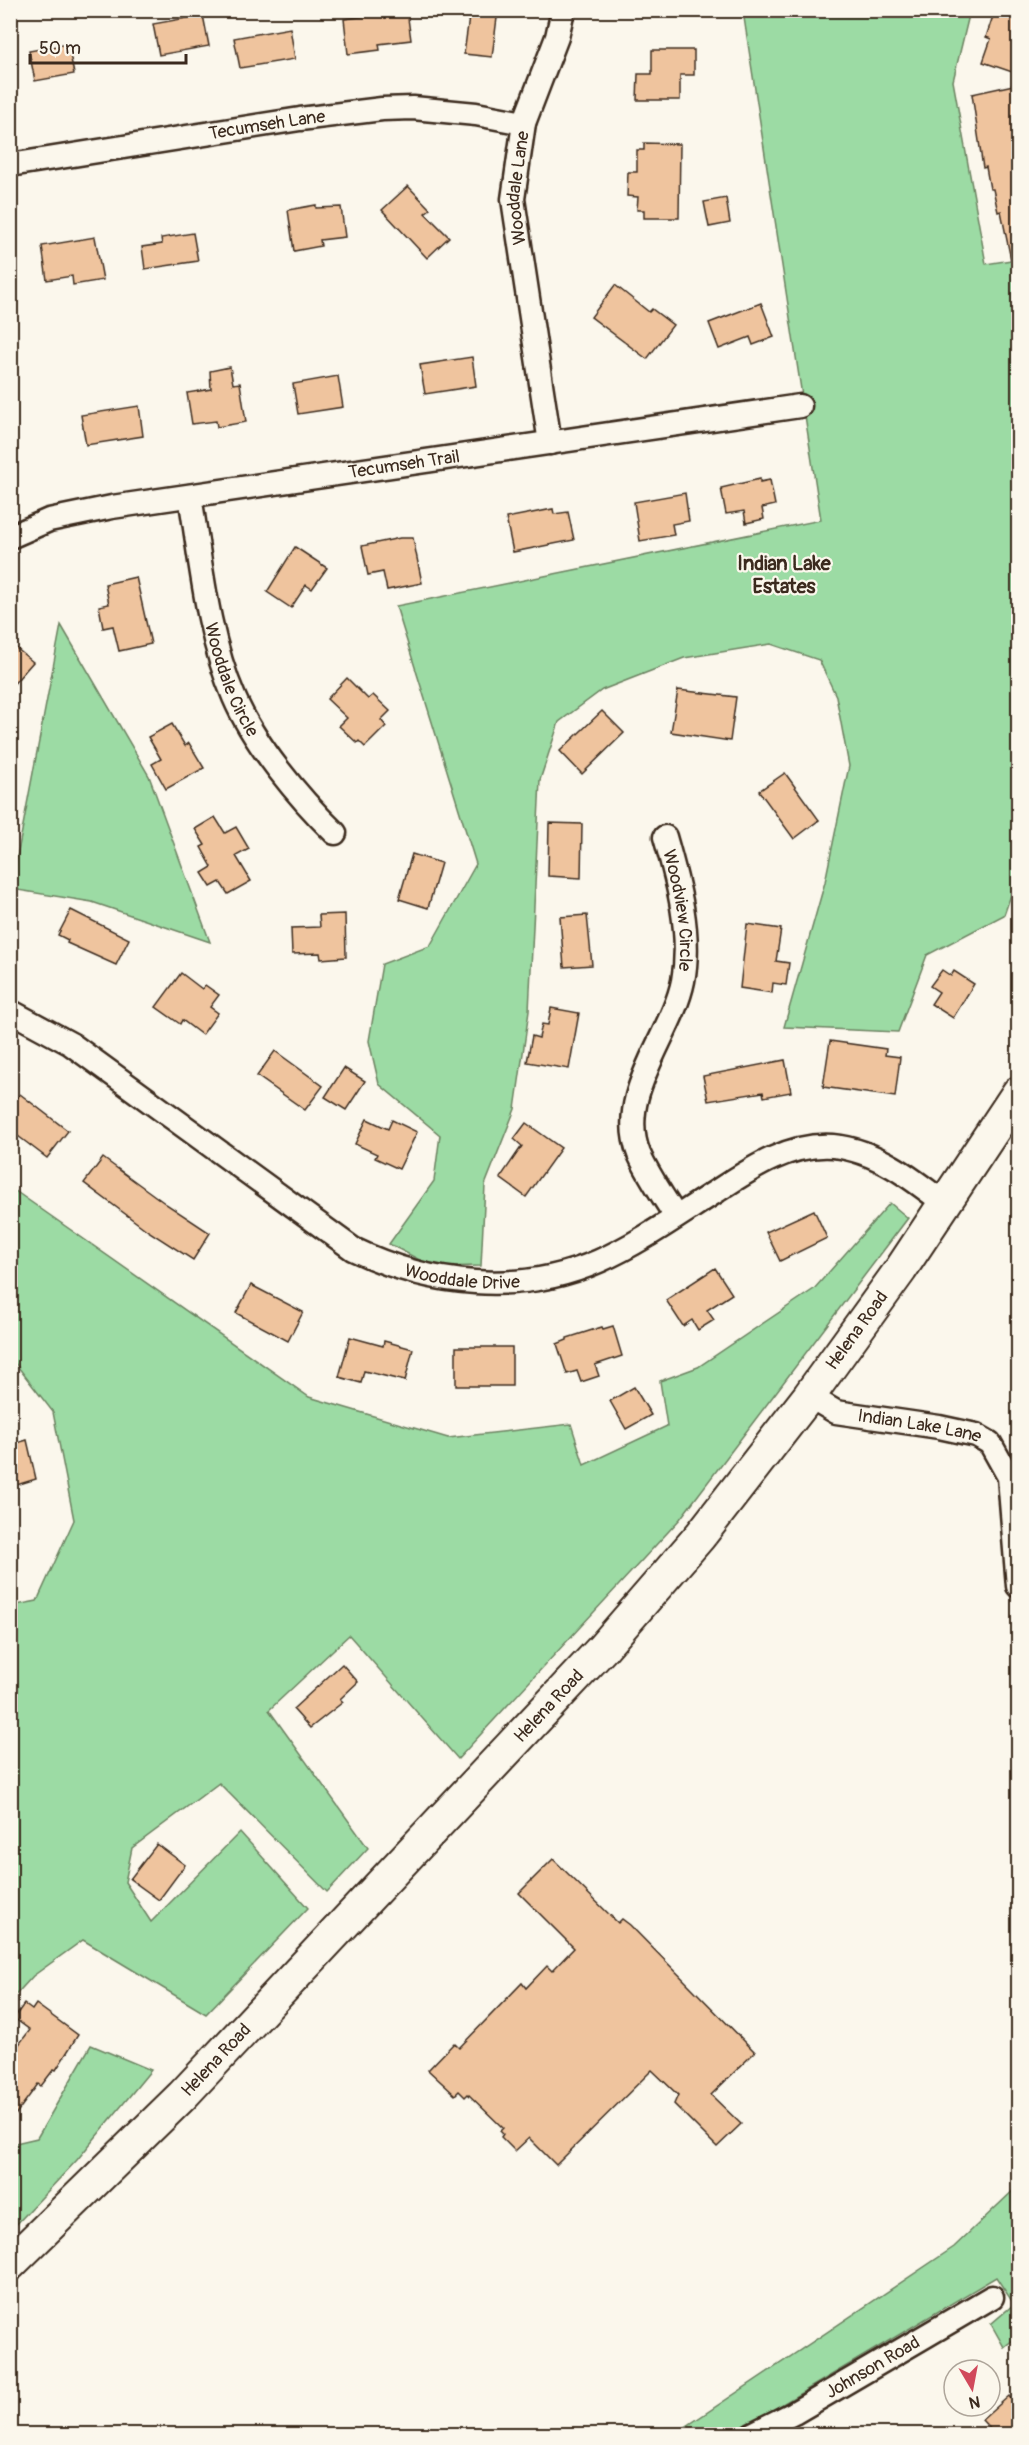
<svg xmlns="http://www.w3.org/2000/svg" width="1029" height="2445" viewBox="0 0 1029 2445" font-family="Pangolin,sans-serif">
<rect width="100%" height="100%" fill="#fbf7ec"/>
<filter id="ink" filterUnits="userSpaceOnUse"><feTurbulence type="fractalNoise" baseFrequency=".0167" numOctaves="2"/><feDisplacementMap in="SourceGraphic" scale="12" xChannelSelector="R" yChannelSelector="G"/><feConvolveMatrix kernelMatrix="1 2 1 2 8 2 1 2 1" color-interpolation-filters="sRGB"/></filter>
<g filter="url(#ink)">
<g fill="#9cdba4" stroke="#6c8261" stroke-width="1.5">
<path d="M 743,11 L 970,11 L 953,81 L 986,264 L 1018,259 L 1018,875 L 1004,915 L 927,955 L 898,1032 L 784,1027 L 825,882 L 849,766 L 836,696 L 819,660 L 771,644 L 684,658 L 602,690 L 559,722 L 540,780 L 529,1011 L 515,1109 L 485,1185 L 481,1266 L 433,1267 L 389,1244 L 434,1181 L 440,1135 L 379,1084 L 369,1041 L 382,964 L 430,946 L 476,864 L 396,606 L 821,520 Z"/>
<path d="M 61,625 L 149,776 L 210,942 L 92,902 L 11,889 Z"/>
<path d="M 11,1188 L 309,1397 L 448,1438 L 571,1424 L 584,1465 L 667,1426 L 660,1381 L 698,1367 L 814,1289 L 890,1203 L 908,1218 L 680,1519 L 458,1759 L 349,1635 L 269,1710 L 368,1848 L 327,1892 L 219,1783 L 132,1848 L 125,1882 L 151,1922 L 240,1832 L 308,1908 L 206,2014 L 83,1940 L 33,1976 L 11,2000 L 11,1606 L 37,1601 L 74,1520 L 53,1412 L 11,1358 Z"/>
<path d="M 91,2045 L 151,2070 L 77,2160 L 11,2230 L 11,2144 L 37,2138 Z"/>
<path d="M 1018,2186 L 1018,2336 L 1004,2347 L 991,2324 L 1014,2304 L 996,2277 L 732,2434 L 675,2434 L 954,2247 Z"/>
</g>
<g fill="#efc49e" stroke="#3b2a1e" stroke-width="1.5">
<path d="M 470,10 L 498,10 L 492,57 L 464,54 Z"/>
<path d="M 995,10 L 1018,10 L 1018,74 L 983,62 L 991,39 L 986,37 Z"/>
<path d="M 407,11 L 411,40 L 379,44 L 380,50 L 348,54 L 344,19 Z"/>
<path d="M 203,15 L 209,46 L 159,55 L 153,24 Z"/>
<path d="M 290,28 L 295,59 L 240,68 L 234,38 Z"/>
<path d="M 68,44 L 74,74 L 35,81 L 29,51 Z"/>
<path d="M 652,50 L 694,50 L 694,75 L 680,75 L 680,100 L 637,100 L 638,74 L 652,74 Z"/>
<path d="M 1018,84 L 1018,259 L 1011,260 L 1001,211 L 998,212 L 993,189 L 990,189 L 986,167 L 983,168 L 972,94 Z"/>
<path d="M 644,143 L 680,144 L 679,218 L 644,218 L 644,210 L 637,210 L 638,197 L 627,196 L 628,172 L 637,172 L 637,150 L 644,150 Z"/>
<path d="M 408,186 L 430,209 L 425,213 L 449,237 L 427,258 L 382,210 Z"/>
<path d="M 726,198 L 730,223 L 709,227 L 704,202 Z"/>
<path d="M 316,205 L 316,208 L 341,207 L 345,237 L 320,240 L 321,246 L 294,251 L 288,210 Z"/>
<path d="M 193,233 L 198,261 L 145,269 L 142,247 L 162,244 L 161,238 Z"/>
<path d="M 95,237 L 103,280 L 73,285 L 72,276 L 47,280 L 42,246 Z"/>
<path d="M 615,285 L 649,312 L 652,309 L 673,325 L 647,359 L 591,317 Z"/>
<path d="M 761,303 L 774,337 L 753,345 L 750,337 L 719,349 L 709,323 Z"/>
<path d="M 472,357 L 476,386 L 425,394 L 420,365 Z"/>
<path d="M 230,367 L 233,384 L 240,383 L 246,422 L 217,427 L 216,421 L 192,424 L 187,393 L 211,389 L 210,371 Z"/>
<path d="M 338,376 L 343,407 L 298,414 L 293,384 Z"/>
<path d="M 139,406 L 143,436 L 86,445 L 81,415 Z"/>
<path d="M 760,479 L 760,482 L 770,480 L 775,505 L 762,508 L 764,519 L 746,523 L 744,511 L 726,514 L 721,488 Z"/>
<path d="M 685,493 L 689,521 L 672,524 L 674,535 L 640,541 L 634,502 Z"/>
<path d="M 553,509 L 554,514 L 568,512 L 574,540 L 513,552 L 506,518 Z"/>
<path d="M 400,538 L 413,538 L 422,583 L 387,590 L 383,572 L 368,575 L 362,546 Z"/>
<path d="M 295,547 L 327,568 L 312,589 L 306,585 L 291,608 L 267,592 Z"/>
<path d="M 136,577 L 151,644 L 119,651 L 113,626 L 103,628 L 99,606 L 109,604 L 105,584 Z"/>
<path d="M 10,643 L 33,662 L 10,688 Z"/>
<path d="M 347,678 L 368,699 L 373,695 L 390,711 L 381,720 L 386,726 L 365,747 L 359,741 L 357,743 L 339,726 L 347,718 L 327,699 Z"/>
<path d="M 678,690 L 736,697 L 730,741 L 671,732 Z"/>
<path d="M 602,711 L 624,733 L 582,774 L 560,751 Z"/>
<path d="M 172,724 L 185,746 L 189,743 L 204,768 L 166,789 L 152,764 L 161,759 L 148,737 Z"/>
<path d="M 785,773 L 819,820 L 794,839 L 759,791 Z"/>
<path d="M 215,817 L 225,833 L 236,827 L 249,849 L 236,856 L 251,881 L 228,894 L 220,882 L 211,887 L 202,873 L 212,867 L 201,847 L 205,845 L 195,829 Z"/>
<path d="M 549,823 L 582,824 L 581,878 L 548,876 Z"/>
<path d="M 412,854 L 441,863 L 428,908 L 399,899 Z"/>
<path d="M 71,910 L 129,939 L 116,965 L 67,943 L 68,940 L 58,935 Z"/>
<path d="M 345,914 L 346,957 L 321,959 L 320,953 L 292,954 L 291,928 L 320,927 L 319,915 Z"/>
<path d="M 587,915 L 592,965 L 564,967 L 560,917 Z"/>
<path d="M 747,924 L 781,929 L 776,961 L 789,963 L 786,985 L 773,983 L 772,993 L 740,988 Z"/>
<path d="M 942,970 L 951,976 L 954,971 L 974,984 L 953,1018 L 931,1004 L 939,992 L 930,986 Z"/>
<path d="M 181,973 L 202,989 L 205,985 L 219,995 L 210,1007 L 218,1013 L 202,1035 L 182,1020 L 180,1024 L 156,1007 Z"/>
<path d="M 551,1008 L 579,1013 L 569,1069 L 527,1062 L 532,1036 L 539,1038 L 542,1024 L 548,1025 Z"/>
<path d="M 830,1041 L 886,1049 L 885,1055 L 900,1057 L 895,1097 L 823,1087 Z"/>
<path d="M 275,1051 L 323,1086 L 305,1110 L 257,1076 Z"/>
<path d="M 785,1060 L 791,1092 L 764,1097 L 763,1092 L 708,1101 L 703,1076 Z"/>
<path d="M 344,1068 L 365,1081 L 346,1110 L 325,1097 Z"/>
<path d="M 20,1094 L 68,1131 L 47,1158 L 10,1130 L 10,1106 Z"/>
<path d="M 367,1119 L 388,1129 L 392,1120 L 417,1132 L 399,1169 L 375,1158 L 377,1154 L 355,1144 Z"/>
<path d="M 526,1123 L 561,1148 L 526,1197 L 500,1178 L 522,1146 L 514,1139 Z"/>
<path d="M 103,1158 L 166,1204 L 210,1233 L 193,1260 L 148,1231 L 84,1183 Z"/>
<path d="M 814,1210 L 827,1238 L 780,1261 L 766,1232 Z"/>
<path d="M 715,1268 L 732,1294 L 707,1310 L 714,1320 L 698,1330 L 692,1320 L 683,1326 L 666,1300 Z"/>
<path d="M 251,1285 L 303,1312 L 288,1341 L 236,1313 Z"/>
<path d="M 613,1326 L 622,1356 L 595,1365 L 599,1376 L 581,1382 L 577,1371 L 567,1374 L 557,1344 L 567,1340 L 567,1338 L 602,1327 L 603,1329 Z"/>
<path d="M 350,1337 L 383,1346 L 384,1341 L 413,1349 L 405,1381 L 364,1371 L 361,1383 L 339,1377 Z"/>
<rect x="456" y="1347" width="56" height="39"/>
<path d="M 634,1387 L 651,1415 L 626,1429 L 610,1401 Z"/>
<path d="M 27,1440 L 36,1479 L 10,1487 L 10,1445 Z"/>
<path d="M 342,1664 L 358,1682 L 340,1699 L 343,1702 L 310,1728 L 293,1709 Z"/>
<path d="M 157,1844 L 185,1865 L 159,1900 L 130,1879 Z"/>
<path d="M 553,1859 L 618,1923 L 622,1919 L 630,1925 L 755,2052 L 711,2095 L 741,2124 L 717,2147 L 674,2104 L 678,2095 L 652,2070 L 556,2165 L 529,2138 L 515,2151 L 501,2137 L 503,2134 L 500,2131 L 503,2128 L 468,2094 L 465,2097 L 459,2091 L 455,2095 L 428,2070 L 454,2043 L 459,2048 L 522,1983 L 526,1988 L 547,1966 L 552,1971 L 574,1948 L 519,1893 Z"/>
<path d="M 24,2004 L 32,2010 L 36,2004 L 78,2035 L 56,2070 L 54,2069 L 41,2086 L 38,2084 L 10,2122 L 10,2056 L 30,2030 L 14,2018 Z"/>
<path d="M 1009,2396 L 1018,2408 L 1018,2434 L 995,2434 L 982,2420 Z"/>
</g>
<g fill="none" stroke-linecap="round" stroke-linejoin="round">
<g stroke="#3b2a1e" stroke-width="27">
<g id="street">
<path id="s1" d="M 10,165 L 300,119 L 382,109 L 413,108 L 476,114 L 524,123"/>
<path id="s2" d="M 550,443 L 513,199 L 524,123 L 557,37 L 563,10"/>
<path id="s3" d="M 190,496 C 201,562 207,635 234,697 C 254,744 299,798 335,833"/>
<path id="s4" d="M 10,537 L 49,520 L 112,507 L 800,406"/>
<path id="s5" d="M 665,837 C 678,882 692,934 683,981 C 672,1036 615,1095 639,1154 C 649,1176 663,1196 676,1217"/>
<path id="s6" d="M 10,1011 L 71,1044 L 353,1249 C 429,1286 520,1296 599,1261 C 640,1243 679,1215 717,1191 C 752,1168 789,1143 833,1146 C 876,1150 913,1179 945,1204"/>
<path id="s7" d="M 809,1396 L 836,1412 L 939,1427 L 976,1435 L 990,1443 L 1009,1477 L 1018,1586"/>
<path id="s8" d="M 752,2434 L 794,2413 L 992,2297"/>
</g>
</g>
<g stroke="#3b2a1e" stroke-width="36">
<g id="secondary">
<path id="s9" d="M 10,2264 L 182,2096 L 602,1649 L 700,1536 L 809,1396 L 901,1269 L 1018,1093"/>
</g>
</g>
<use href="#street" stroke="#fbf7ec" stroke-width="22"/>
<use href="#secondary" stroke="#fbf7ec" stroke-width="32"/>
</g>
</g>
<g text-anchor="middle" stroke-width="4.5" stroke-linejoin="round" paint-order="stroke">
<g font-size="18" fill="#3b2a1e" stroke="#fbf7ec">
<text dy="6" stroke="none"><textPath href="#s1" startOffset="260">Tecumseh Lane</textPath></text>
<text dy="6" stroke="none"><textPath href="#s2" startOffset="258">Wooddale Lane</textPath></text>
<text dy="6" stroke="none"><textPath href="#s4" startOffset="402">Tecumseh Trail</textPath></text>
<text dy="6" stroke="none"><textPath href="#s3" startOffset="189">Wooddale Circle</textPath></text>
<text dy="6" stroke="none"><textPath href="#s5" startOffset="75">Woodview Circle</textPath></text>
<text dy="6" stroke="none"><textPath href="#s6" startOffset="532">Wooddale Drive</textPath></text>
<text dy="6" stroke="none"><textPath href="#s9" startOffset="1262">Helena Road</textPath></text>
<text dy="6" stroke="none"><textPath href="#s7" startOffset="116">Indian Lake Lane</textPath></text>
<text dy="6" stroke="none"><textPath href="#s9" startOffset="776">Helena Road</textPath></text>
<text dy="6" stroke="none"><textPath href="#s9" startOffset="290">Helena Road</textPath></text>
<text dy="6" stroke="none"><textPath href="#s8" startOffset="138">Johnson Road</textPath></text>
</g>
<g font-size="20" font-weight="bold" fill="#3b2a1e" stroke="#fbf7ec">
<text x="784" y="570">Indian Lake<tspan x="784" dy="23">Estates</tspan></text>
</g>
</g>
<rect width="1029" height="2445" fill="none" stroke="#fbf7ec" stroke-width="36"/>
<rect x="18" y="18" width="993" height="2409" fill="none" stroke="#3b2a1e" stroke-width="2" filter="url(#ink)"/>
<g transform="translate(972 2388) rotate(170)"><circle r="28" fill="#fbf7ec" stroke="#aea59a" stroke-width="1.5"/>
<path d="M0-4.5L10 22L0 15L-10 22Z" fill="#d1495b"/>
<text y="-9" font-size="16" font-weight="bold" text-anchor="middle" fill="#3b2a1e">N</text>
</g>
<path d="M30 54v9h156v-9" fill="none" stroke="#3b2a1e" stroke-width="3"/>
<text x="39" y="54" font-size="18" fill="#3b2a1e" stroke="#fbf7ec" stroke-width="4.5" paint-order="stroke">50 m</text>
</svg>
